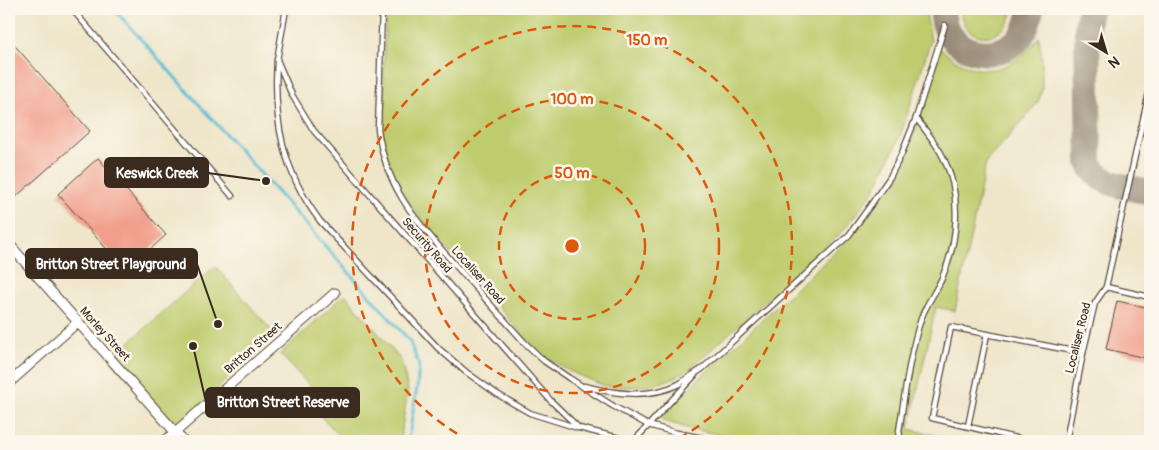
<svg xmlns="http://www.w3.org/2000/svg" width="1159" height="450" viewBox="0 0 1159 450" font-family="Pangolin,sans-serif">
<rect width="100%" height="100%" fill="#fbf7ec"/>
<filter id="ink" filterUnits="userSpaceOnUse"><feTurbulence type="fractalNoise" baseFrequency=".02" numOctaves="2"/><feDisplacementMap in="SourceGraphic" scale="10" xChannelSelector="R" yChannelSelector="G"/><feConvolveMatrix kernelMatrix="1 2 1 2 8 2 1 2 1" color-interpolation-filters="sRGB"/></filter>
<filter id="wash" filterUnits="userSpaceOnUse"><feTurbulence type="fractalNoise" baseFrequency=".0096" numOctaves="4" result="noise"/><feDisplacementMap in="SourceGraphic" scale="20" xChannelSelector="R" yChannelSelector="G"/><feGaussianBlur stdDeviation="1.12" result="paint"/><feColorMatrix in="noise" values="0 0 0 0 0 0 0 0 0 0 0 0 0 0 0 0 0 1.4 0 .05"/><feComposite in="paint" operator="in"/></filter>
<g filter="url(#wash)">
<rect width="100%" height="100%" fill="#efe6ca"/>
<g fill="#bfcc6e" stroke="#7d7b46">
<path d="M 386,9 L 925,9 L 931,40 L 900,137 L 874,191 L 842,232 L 690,369 L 676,377 L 654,385 L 628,387 L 605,386 L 569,371 L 545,356 L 522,334 L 419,217 L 398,187 L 387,163 L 381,131 Z"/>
<path d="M 960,9 L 1013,9 C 1007,45 962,46 960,9 Z"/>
<path d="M 1039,37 L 1042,59 L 1042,89 L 1039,100 L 1028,115 L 986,162 L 955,311 L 936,307 L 909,429 L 961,441 L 750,441 L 687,428 L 664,421 L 661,414 L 849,239 L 887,188 L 904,159 L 927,94 L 940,48 C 975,81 1011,75 1039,37 Z"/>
<path d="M 215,266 L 273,332 L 175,432 L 110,359 Z"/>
<path d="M 345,294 L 401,360 L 408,390 L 400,441 L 345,441 L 315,411 L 326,403 L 280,354 Z"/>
</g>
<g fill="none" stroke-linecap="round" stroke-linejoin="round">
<path stroke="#56bcd4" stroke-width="3" d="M 114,9 L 409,340 L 419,365 L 417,388 L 408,441"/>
<g stroke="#958874" stroke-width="26">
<path d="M 942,9 C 943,15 943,22 946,28 C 959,55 996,61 1018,40 C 1026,32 1029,20 1031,9"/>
<path d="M 1090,9 L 1087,28 L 1089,163 C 1100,186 1128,187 1150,192"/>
</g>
</g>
<g id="blocks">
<g fill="#f19f8b">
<path d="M 9,39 L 90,131 L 9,203 Z"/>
<path d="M 98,158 L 166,235 L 126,271 L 58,194 Z"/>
<path d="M 1117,301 L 1150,308 L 1150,359 L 1106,349 Z"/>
</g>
</g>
</g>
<g filter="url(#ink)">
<use href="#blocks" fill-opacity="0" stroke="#564638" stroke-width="1"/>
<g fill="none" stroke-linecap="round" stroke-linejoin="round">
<g stroke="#564638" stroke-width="7">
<g id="lane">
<path d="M 72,9 L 232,196"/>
<path d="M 286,9 L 277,60 L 292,95 L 314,131 L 551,401 L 579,428 L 631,441"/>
<path d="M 382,9 L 378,129 C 386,190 417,221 456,266 C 479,292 502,317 525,343 L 544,361 L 569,378 L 613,406 L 648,425 L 677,433 L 718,441"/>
<path d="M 277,61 C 273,121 283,172 320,221 L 438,348 L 466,372 L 497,394 L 530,413 L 578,428"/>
<path d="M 1106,287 L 1150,88"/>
<path d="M 584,386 C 615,394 649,399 679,384 C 686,379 694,374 702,369 L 849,235 L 870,206 L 890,177 L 902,153 L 916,118 L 945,25"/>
<path d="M 1149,397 L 1150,397"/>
<path d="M 968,426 L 987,334"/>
<path d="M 634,441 L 695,375"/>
<path d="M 901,441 L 899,431 C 905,394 909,355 921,319 C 926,304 936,292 942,278 C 958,242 962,195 944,159 C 937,144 926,131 916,118"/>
<path d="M 1028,441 L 932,418 L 951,327 L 1083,353"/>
<path d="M 1066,441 L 1083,353 L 1095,303 L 1106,287 L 1150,297"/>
</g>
</g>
<g stroke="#564638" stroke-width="11">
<g id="street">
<path d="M 9,244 L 183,441"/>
<path d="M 9,383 L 78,322"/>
<path d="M 165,441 L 335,293"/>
</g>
</g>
<use href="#lane" stroke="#fff" stroke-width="4.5"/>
<use href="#street" stroke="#fff" stroke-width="9"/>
</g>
</g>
<g fill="none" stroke="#df570d" stroke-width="2.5" stroke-dasharray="9 6">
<circle cx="572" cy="246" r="73"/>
<circle cx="572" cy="246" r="147"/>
<path d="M470 441A220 220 0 1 1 674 441"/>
</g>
<g text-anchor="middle" stroke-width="5" stroke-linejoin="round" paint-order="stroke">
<g font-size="12" fill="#3b2a1e" stroke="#fbf7ec">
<text transform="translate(427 245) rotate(49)" y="4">Security Road</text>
<text transform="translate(478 275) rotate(48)" y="4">Localiser Road</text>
<text transform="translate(105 334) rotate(48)" y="4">Morley Street</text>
<text transform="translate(1078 338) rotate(-76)" y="4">Localiser Road</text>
<text transform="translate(253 348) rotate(-41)" y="4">Britton Street</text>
</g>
</g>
<circle cx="572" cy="246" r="8" fill="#df570d" stroke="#fbf7ec" stroke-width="2.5"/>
<g font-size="15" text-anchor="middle" font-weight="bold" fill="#df570d" stroke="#fbf7ec" stroke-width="5" stroke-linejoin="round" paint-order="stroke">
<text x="647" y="45">150 m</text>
<text x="572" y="104">100 m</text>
<text x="572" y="178">50 m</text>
</g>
<path fill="none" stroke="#3b2a1e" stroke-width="2" d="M266 181L208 173M218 324L197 264M193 346L206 402"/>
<g fill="#3b2a1e" stroke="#fbf7ec" stroke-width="2">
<circle cx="266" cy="181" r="5"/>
<circle cx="218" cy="324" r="5"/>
<circle cx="193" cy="346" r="5"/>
</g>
<g fill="#3b2a1e" stroke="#3b2a1e" stroke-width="2">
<rect x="105" y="158" width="103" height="29" rx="5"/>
<rect x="26" y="249" width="171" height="29" rx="5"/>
<rect x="206" y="388" width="153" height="29" rx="5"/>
</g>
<g font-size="14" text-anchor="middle" font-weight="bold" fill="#fff">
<text x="157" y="178">Keswick Creek</text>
<text x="111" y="269">Britton Street Playground</text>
<text x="283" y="407">Britton Street Reserve</text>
</g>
<rect width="1159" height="450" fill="none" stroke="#fbf7ec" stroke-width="30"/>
<g transform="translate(1106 52) rotate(142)" stroke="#fbf7ec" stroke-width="4" paint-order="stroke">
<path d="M0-4L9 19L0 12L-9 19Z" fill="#3b2a1e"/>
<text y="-8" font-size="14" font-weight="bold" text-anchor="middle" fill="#3b2a1e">N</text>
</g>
</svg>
